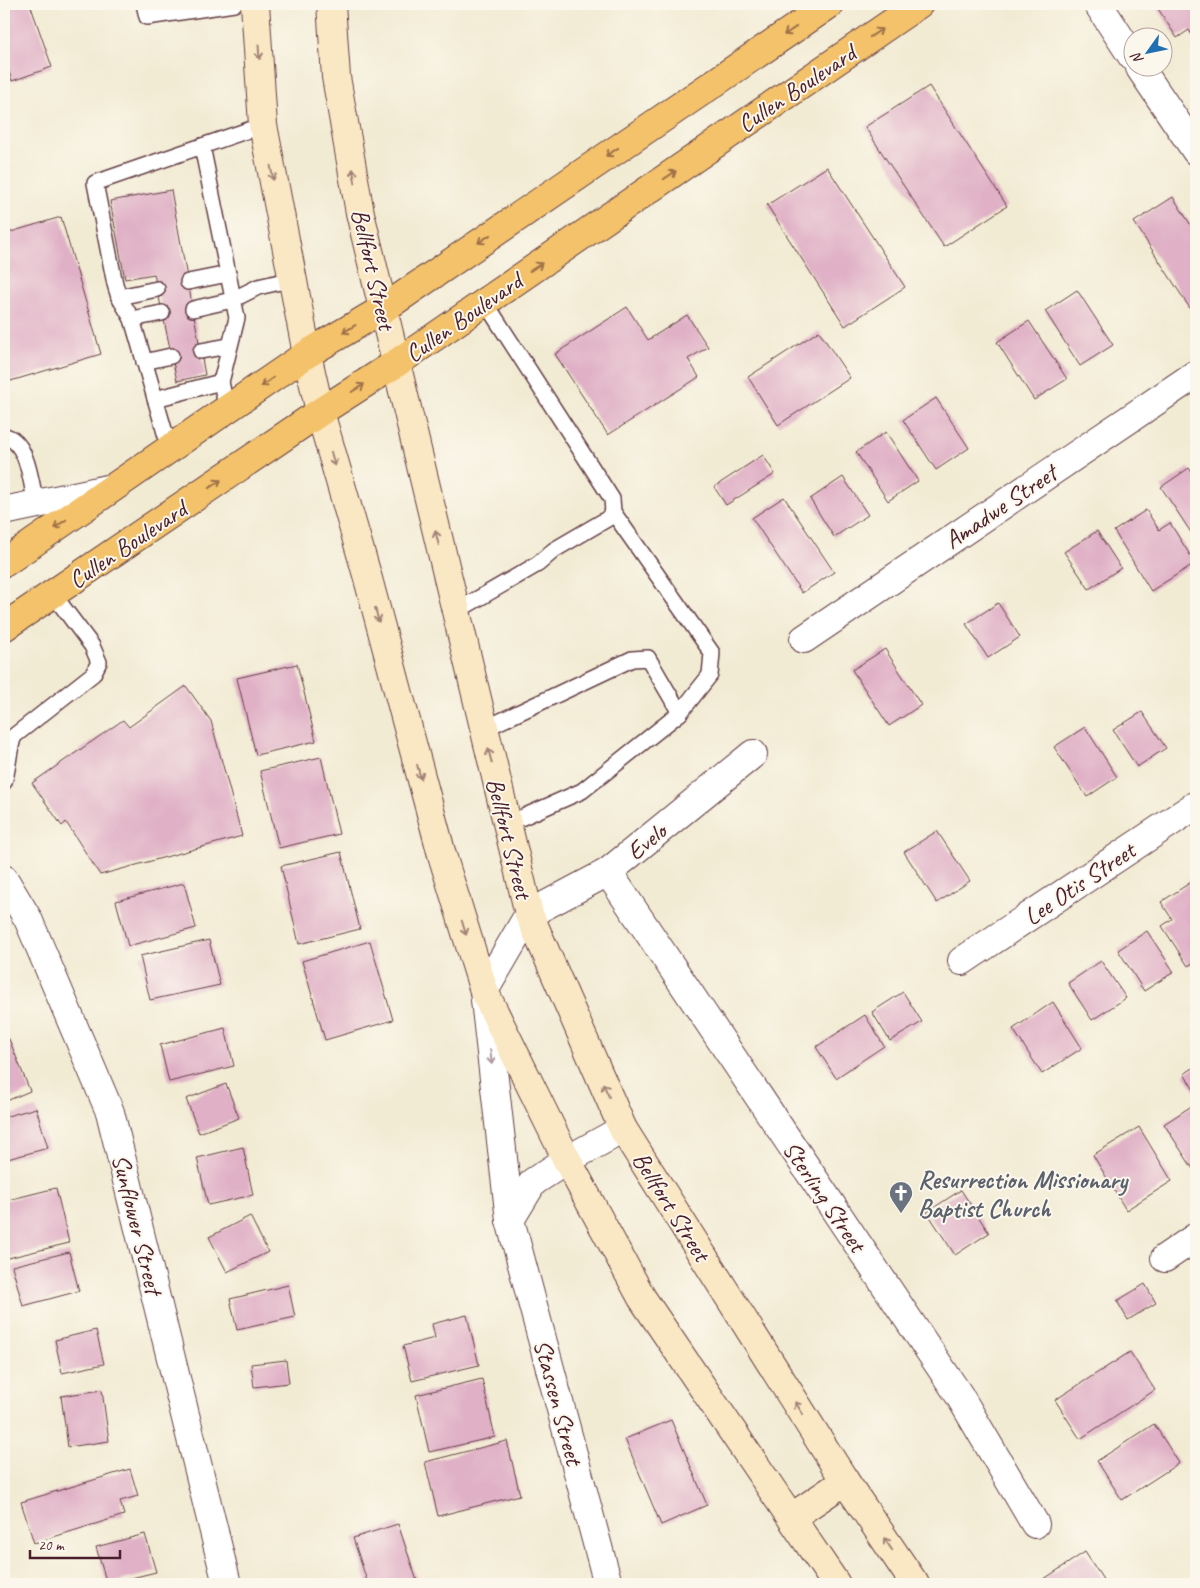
<svg xmlns="http://www.w3.org/2000/svg" width="1200" height="1588" viewBox="0 0 1200 1588" font-family="Caveat,sans-serif">
<rect width="100%" height="100%" fill="#fbf7ec"/>
<filter id="ink" filterUnits="userSpaceOnUse"><feTurbulence type="fractalNoise" baseFrequency=".02" numOctaves="2"/><feDisplacementMap in="SourceGraphic" scale="10" xChannelSelector="R" yChannelSelector="G"/><feConvolveMatrix kernelMatrix="1 2 1 2 8 2 1 2 1" color-interpolation-filters="sRGB"/></filter>
<filter id="wash" filterUnits="userSpaceOnUse"><feTurbulence type="fractalNoise" baseFrequency=".0096" numOctaves="4" result="noise"/><feDisplacementMap in="SourceGraphic" scale="20" xChannelSelector="R" yChannelSelector="G"/><feGaussianBlur stdDeviation="1.12" result="paint"/><feColorMatrix in="noise" values="0 0 0 0 0 0 0 0 0 0 0 0 0 0 0 0 0 1.4 0 .05"/><feComposite in="paint" operator="in"/></filter>
<g filter="url(#wash)">
<rect width="100%" height="100%" fill="#f2ebd4"/>
<g id="blocks">
<g fill="#e0b1c6">
<path d="M 4,4 L 30,4 L 52,67 L 12,81 L 4,58 Z"/>
<path d="M 1155,4 L 1196,4 L 1196,42 L 1189,30 L 1177,38 Z"/>
<path d="M 929,86 L 1007,206 L 944,247 L 865,127 Z"/>
<path d="M 827,167 L 905,287 L 845,326 L 767,205 Z"/>
<path d="M 171,190 L 205,375 L 177,381 L 154,274 L 125,279 L 110,201 Z"/>
<path d="M 1173,197 L 1196,233 L 1196,311 L 1193,313 L 1134,222 Z"/>
<path d="M 61,217 L 101,354 L 4,383 L 4,234 Z"/>
<path d="M 1077,290 L 1113,345 L 1080,366 L 1045,311 Z"/>
<path d="M 627,307 L 648,340 L 687,315 L 708,347 L 688,359 L 699,377 L 608,435 L 555,354 Z"/>
<path d="M 1029,321 L 1067,379 L 1034,400 L 997,342 Z"/>
<path d="M 819,331 L 850,378 L 778,425 L 748,377 Z"/>
<path d="M 936,398 L 969,448 L 936,470 L 903,420 Z"/>
<path d="M 886,432 L 918,481 L 888,501 L 856,452 Z"/>
<path d="M 763,455 L 775,474 L 726,505 L 714,487 Z"/>
<path d="M 1189,468 L 1196,479 L 1196,540 L 1161,487 Z"/>
<path d="M 843,477 L 868,515 L 834,537 L 810,499 Z"/>
<path d="M 784,497 L 834,572 L 802,593 L 752,518 Z"/>
<path d="M 1146,510 L 1159,530 L 1170,523 L 1195,563 L 1151,591 L 1114,531 Z"/>
<path d="M 1097,531 L 1121,568 L 1089,589 L 1064,552 Z"/>
<path d="M 998,603 L 1020,637 L 988,658 L 966,624 Z"/>
<path d="M 885,649 L 921,705 L 889,726 L 852,670 Z"/>
<path d="M 297,664 L 316,741 L 256,755 L 237,678 Z"/>
<path d="M 186,686 L 211,721 L 242,836 L 100,875 L 66,822 L 62,826 L 32,783 L 123,720 L 129,727 Z"/>
<path d="M 1142,712 L 1166,748 L 1137,767 L 1113,730 Z"/>
<path d="M 1085,727 L 1117,777 L 1087,797 L 1054,747 Z"/>
<path d="M 321,757 L 339,834 L 279,848 L 260,771 Z"/>
<path d="M 937,831 L 970,881 L 937,903 L 904,852 Z"/>
<path d="M 341,852 L 360,929 L 299,944 L 281,866 Z"/>
<path d="M 1194,880 L 1196,884 L 1196,961 L 1188,966 L 1162,926 L 1172,919 L 1161,902 Z"/>
<path d="M 184,883 L 196,928 L 128,946 L 116,901 Z"/>
<path d="M 1147,931 L 1174,972 L 1144,991 L 1118,950 Z"/>
<path d="M 209,940 L 220,985 L 150,1000 L 140,956 Z"/>
<path d="M 370,941 L 393,1020 L 325,1040 L 302,961 Z"/>
<path d="M 1101,961 L 1126,998 L 1092,1020 L 1068,983 Z"/>
<path d="M 903,992 L 922,1022 L 890,1041 L 872,1012 Z"/>
<path d="M 1053,1002 L 1082,1048 L 1042,1074 L 1013,1029 Z"/>
<path d="M 865,1015 L 884,1046 L 836,1078 L 816,1047 Z"/>
<path d="M 225,1028 L 234,1066 L 169,1082 L 160,1045 Z"/>
<path d="M 9,1039 L 30,1091 L 4,1102 L 4,1042 Z"/>
<path d="M 1196,1066 L 1196,1093 L 1184,1074 Z"/>
<path d="M 226,1084 L 239,1118 L 199,1133 L 186,1099 Z"/>
<path d="M 1193,1105 L 1196,1110 L 1196,1167 L 1193,1169 L 1164,1124 Z"/>
<path d="M 36,1108 L 48,1148 L 4,1160 L 4,1117 Z"/>
<path d="M 1139,1127 L 1172,1181 L 1126,1210 L 1093,1155 Z"/>
<path d="M 243,1147 L 253,1195 L 208,1205 L 197,1158 Z"/>
<path d="M 56,1188 L 69,1243 L 4,1259 L 4,1201 Z"/>
<path d="M 961,1190 L 989,1233 L 955,1255 L 927,1212 Z"/>
<path d="M 250,1216 L 268,1252 L 227,1272 L 209,1237 Z"/>
<path d="M 69,1252 L 79,1291 L 23,1306 L 12,1266 Z"/>
<path d="M 1145,1284 L 1156,1303 L 1128,1320 L 1117,1301 Z"/>
<path d="M 288,1285 L 295,1317 L 237,1330 L 230,1299 Z"/>
<path d="M 467,1315 L 479,1365 L 412,1381 L 403,1346 L 435,1338 L 432,1324 Z"/>
<path d="M 96,1330 L 104,1364 L 62,1373 L 55,1340 Z"/>
<path d="M 1130,1352 L 1155,1390 L 1080,1439 L 1055,1400 Z"/>
<path d="M 286,1360 L 289,1383 L 254,1387 L 251,1364 Z"/>
<path d="M 482,1379 L 495,1437 L 429,1452 L 416,1395 Z"/>
<path d="M 102,1390 L 109,1441 L 68,1447 L 61,1396 Z"/>
<path d="M 671,1420 L 707,1505 L 661,1525 L 625,1439 Z"/>
<path d="M 1154,1424 L 1179,1463 L 1122,1500 L 1097,1461 Z"/>
<path d="M 507,1441 L 520,1495 L 438,1516 L 425,1462 Z"/>
<path d="M 130,1469 L 138,1496 L 120,1501 L 124,1515 L 34,1543 L 21,1502 Z"/>
<path d="M 398,1524 L 418,1584 L 368,1584 L 353,1538 Z"/>
<path d="M 145,1534 L 156,1572 L 107,1584 L 96,1547 Z"/>
<path d="M 1085,1552 L 1106,1584 L 1039,1584 L 1038,1583 Z"/>
</g>
</g>
</g>
<g filter="url(#ink)">
<use href="#blocks" fill-opacity="0" stroke="#633e44" stroke-width="1"/>
<g fill="none" stroke-linecap="round" stroke-linejoin="round">
<g stroke="#633e44" stroke-width="18">
<g id="lane">
<path d="M 144,4 L 147,17 L 234,4"/>
<path d="M 202,146 L 237,318 L 221,382 L 227,410"/>
<path d="M 188,282 L 228,274"/>
<path d="M 119,297 L 157,289"/>
<path d="M 193,309 L 232,300 L 258,287 L 293,279"/>
<path d="M 132,319 L 162,313"/>
<path d="M 201,351 L 228,346"/>
<path d="M 144,362 L 171,356"/>
<path d="M 155,399 L 221,382"/>
<path d="M 4,436 C 28,440 31,484 36,504"/>
<path d="M 170,450 L 132,319 L 119,297 L 115,284 L 95,183 L 263,125"/>
<path d="M 613,512 L 712,653 L 710,675 L 680,713"/>
<path d="M 455,612 L 538,564 L 554,550 L 607,519 L 613,512 L 612,499 L 485,302"/>
<path d="M 484,729 L 632,659 L 648,658 L 680,713 L 582,791 L 507,824"/>
<path d="M 4,782 C 9,767 8,751 14,736 L 93,674 L 99,662 L 92,646 L 53,594"/>
</g>
</g>
<g stroke="#633e44" stroke-width="30">
<g id="street">
<path d="M 1098,4 L 1132,56"/>
<path d="M 1140,68 L 1196,151"/>
<path d="M 4,511 L 112,488"/>
<path d="M 804,639 L 1196,374"/>
<path d="M 608,872 L 959,1395 L 1035,1524"/>
<path d="M 4,879 L 28,919 L 110,1112 L 227,1584"/>
<path d="M 962,961 L 1196,805"/>
<path d="M 510,1220 L 533,1182 L 567,1160 L 623,1129"/>
<path d="M 1165,1258 L 1196,1237"/>
<path d="M 608,1584 L 510,1220 L 484,991 L 529,914 L 608,872 L 753,754"/>
</g>
</g>
<g stroke="#633e44" stroke-width="30">
<g id="secondary">
<path d="M 255,4 L 263,125 L 307,354 L 320,412 L 367,575 L 442,855 L 484,991 L 567,1160 L 642,1298 L 836,1584"/>
<path d="M 331,4 L 336,77 L 360,213 L 529,914 L 623,1129 L 845,1481 L 915,1584"/>
<path d="M 792,1517 L 845,1481"/>
</g>
</g>
<g stroke="#633e44" stroke-width="30">
<g id="primary">
<path d="M 4,563 L 307,354 L 383,309 L 830,4"/>
<path d="M 4,627 L 320,412 L 395,364 L 919,4"/>
</g>
</g>
<use href="#lane" stroke="#fff" stroke-width="15"/>
<use href="#street" stroke="#fff" stroke-width="28"/>
<use href="#secondary" stroke="#fae7c3" stroke-width="28"/>
<use href="#primary" stroke="#f3c26a" stroke-width="28"/>
</g>
<defs><path id="oneway-shaft" d="M-6 0H5M1.5-3L5.5 0L1.5 3" fill="none" stroke-width="1.6" stroke-linecap="round" stroke-linejoin="round" transform="scale(1.25)"/></defs>
<g stroke="#9e704a">
<use href="#oneway-shaft" transform="translate(790 31) rotate(146)"/>
<use href="#oneway-shaft" transform="translate(876 33) rotate(-34)"/>
<use href="#oneway-shaft" transform="translate(612 152) rotate(146)"/>
<use href="#oneway-shaft" transform="translate(670 175) rotate(-34)"/>
<use href="#oneway-shaft" transform="translate(484 239) rotate(146)"/>
<use href="#oneway-shaft" transform="translate(536 267) rotate(-34)"/>
<use href="#oneway-shaft" transform="translate(349 329) rotate(149)"/>
<use href="#oneway-shaft" transform="translate(267 382) rotate(145)"/>
<use href="#oneway-shaft" transform="translate(358 388) rotate(-32)"/>
<use href="#oneway-shaft" transform="translate(215 484) rotate(-34)"/>
<use href="#oneway-shaft" transform="translate(60 524) rotate(145)"/>
</g>
<g stroke="#a28377">
<use href="#oneway-shaft" transform="translate(259 52) rotate(86)"/>
<use href="#oneway-shaft" transform="translate(272 173) rotate(79)"/>
<use href="#oneway-shaft" transform="translate(354 176) rotate(-100)"/>
<use href="#oneway-shaft" transform="translate(333 459) rotate(74)"/>
<use href="#oneway-shaft" transform="translate(437 538) rotate(-104)"/>
<use href="#oneway-shaft" transform="translate(377 615) rotate(75)"/>
<use href="#oneway-shaft" transform="translate(490 756) rotate(-104)"/>
<use href="#oneway-shaft" transform="translate(419 772) rotate(75)"/>
<use href="#oneway-shaft" transform="translate(464 928) rotate(73)"/>
<use href="#oneway-shaft" transform="translate(606 1090) rotate(-114)"/>
<use href="#oneway-shaft" transform="translate(799 1408) rotate(-122)"/>
<use href="#oneway-shaft" transform="translate(888 1544) rotate(-124)"/>
</g>
<use stroke="#ae9aa0" href="#oneway-shaft" transform="translate(491 1057) rotate(84)"/>
</g>
<defs>
<g id="church-pin" transform="scale(1.25)"><path d="M0 17L-7.5 6A9.5 9.5 0 1 1 7.5 6Z" fill="#6b7280" stroke="#fbf7ec"/><path d="M-1.2-6h2.4v3.5h3.3v2.4h-3.3V6h-2.4V-.1h-3.3v-2.4h3.3Z" fill="#fff"/></g>
</defs>
<g fill-rule="evenodd">
<use href="#church-pin" x="901" y="1193"/>
</g>
<g text-anchor="middle" stroke-width="4" stroke-linejoin="round" paint-order="stroke">
<g font-size="25" fill="#4a1f2b" stroke="#fbf7ec">
<text transform="translate(796 88) rotate(-34)" y="9">Cullen Boulevard</text>
<text transform="translate(374 269) rotate(77)" y="9">Bellfort Street</text>
<text transform="translate(463 317) rotate(-35)" y="9">Cullen Boulevard</text>
<text transform="translate(1000 506) rotate(-34)" y="9">Amadwe Street</text>
<text transform="translate(127 544) rotate(-34)" y="9">Cullen Boulevard</text>
<text transform="translate(510 838) rotate(76)" y="9">Bellfort Street</text>
<text transform="translate(646 841) rotate(-39)" y="9">Evelo</text>
<text transform="translate(1079 883) rotate(-34)" y="9">Lee Otis Street</text>
<text transform="translate(825 1196) rotate(56)" y="9">Sterling Street</text>
<text transform="translate(672 1206) rotate(58)" y="9">Bellfort Street</text>
<text transform="translate(138 1224) rotate(76)" y="9">Sunflower Street</text>
<text transform="translate(559 1402) rotate(75)" y="9">Stassen Street</text>
</g>
<g font-size="25" font-weight="bold" fill="#5b616d" stroke="#fbf7ec" text-anchor="start">
<text x="918" y="1188">Resurrection Missionary<tspan x="918" dy="29">Baptist Church</tspan></text>
</g>
</g>
<rect width="1200" height="1588" fill="none" stroke="#fbf7ec" stroke-width="20"/>
<g transform="translate(1148 52) rotate(237)"><circle r="24" fill="#fbf7ec" stroke="#b4a19f"/>
<path d="M0-4L9 19L0 12L-9 19Z" fill="#1f6fb2"/>
<text y="-8" font-size="14" font-weight="bold" text-anchor="middle" fill="#4a1f2b">N</text>
</g>
<path d="M30 1550v8h90v-8" fill="none" stroke="#4a1f2b" stroke-width="2.5"/>
<text x="38" y="1550" font-size="15" fill="#4a1f2b" stroke="#fbf7ec" stroke-width="4" paint-order="stroke">20 m</text>
</svg>
